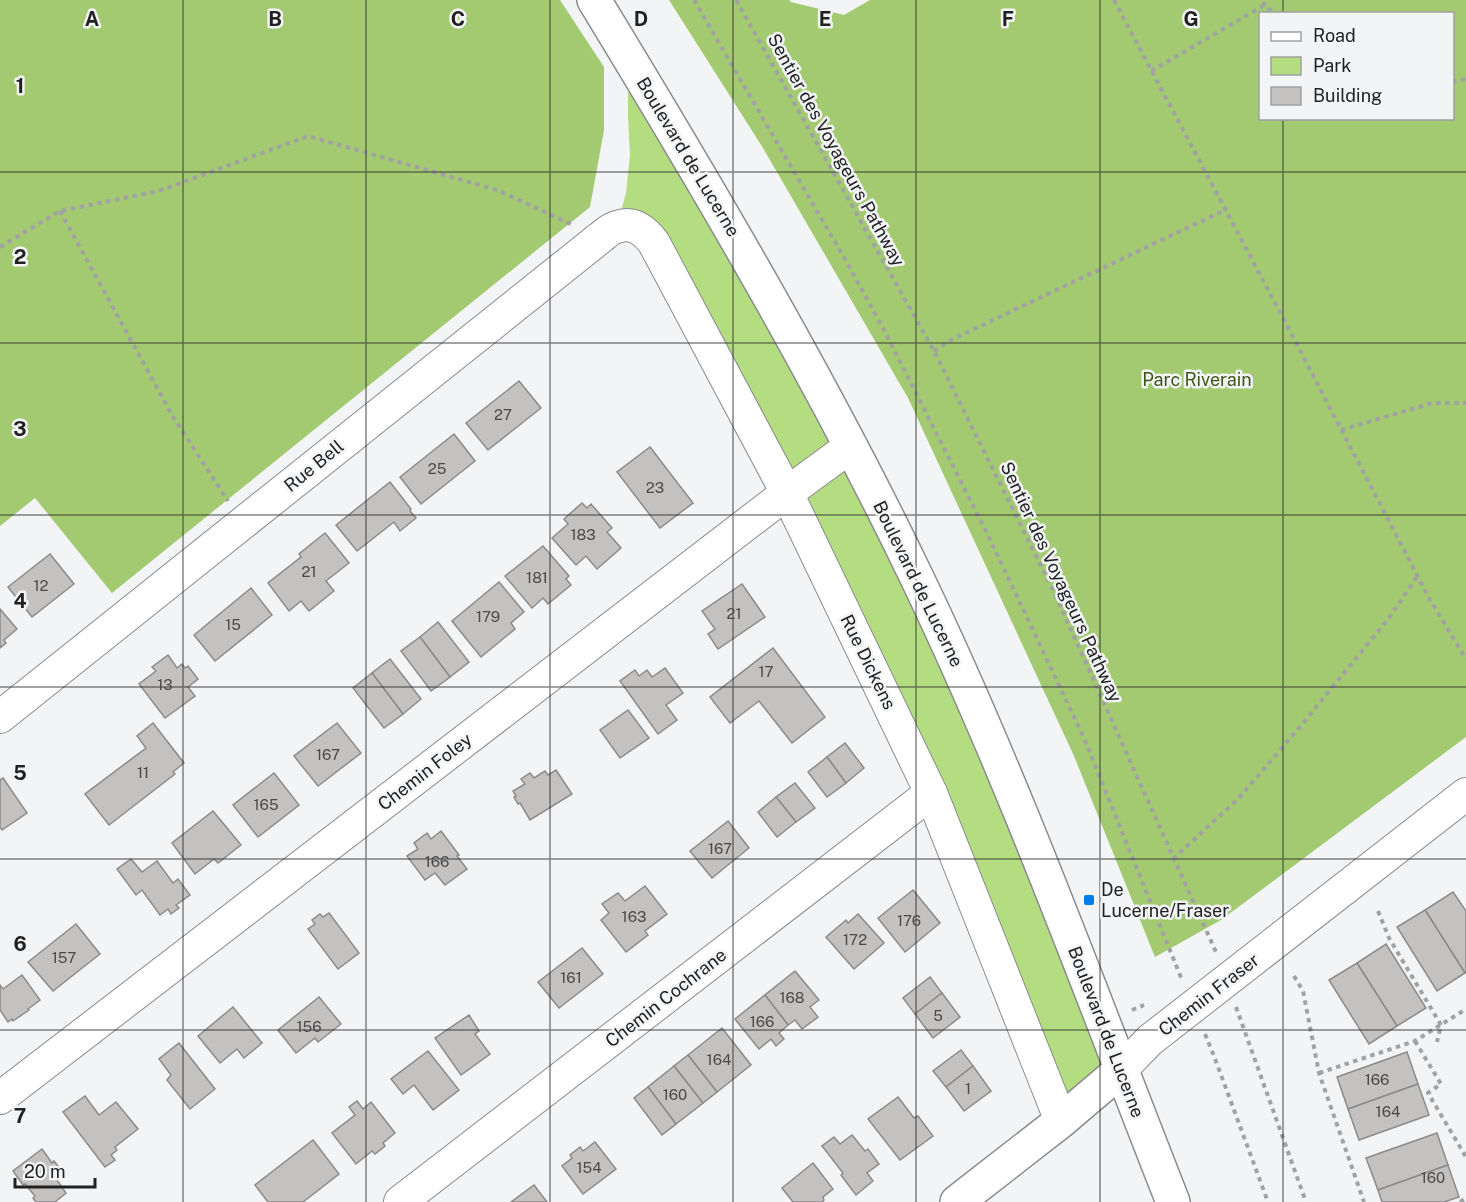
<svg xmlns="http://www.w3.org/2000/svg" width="1466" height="1202" viewBox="0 0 1466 1202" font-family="'Public Sans',sans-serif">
<rect width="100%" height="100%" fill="#f3f4f5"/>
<path fill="#b4dd82" d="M 628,55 L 800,352 L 1121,1070 L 1061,1121 L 971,890 L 654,243 L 617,226 L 626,193 L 630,155 L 628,117 Z"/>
<g fill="#a3ca70" fill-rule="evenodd">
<path d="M 0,0 L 560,0 L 604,67 L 604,130 L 590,207 L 112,593 L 35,498 L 0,526 Z"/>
<path d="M 669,0 L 789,0 L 791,2 L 844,15 L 870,0 L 1466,0 L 1466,737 L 1221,920 L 1155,957 L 1074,756 L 908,398 L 763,148 ZM 1260,14 L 1452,14 L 1452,118 L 1260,118 Z"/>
</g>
<g fill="#c3c2c0" stroke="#8c8b89" stroke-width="1.5">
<path d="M 519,381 L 541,408 L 488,450 L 466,423 Z"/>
<path d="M 454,434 L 475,461 L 421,504 L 400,477 Z"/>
<path d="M 650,447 L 693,503 L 660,528 L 617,472 Z"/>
<path d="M 390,482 L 411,509 L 410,511 L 416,518 L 400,531 L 394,522 L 357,551 L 336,525 Z"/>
<path d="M 582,503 L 587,508 L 591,504 L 612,528 L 607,532 L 621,548 L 597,569 L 586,556 L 576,565 L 552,538 L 568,524 L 564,519 Z"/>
<path d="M 325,533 L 349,563 L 326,581 L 334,591 L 309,611 L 301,601 L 289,611 L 268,583 L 301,557 L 299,554 Z"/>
<path d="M 543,546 L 569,576 L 566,579 L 571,585 L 548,604 L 543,598 L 532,608 L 505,576 Z"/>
<path d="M 50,554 L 74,584 L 32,617 L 8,587 Z"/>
<path d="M 499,582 L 524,612 L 511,623 L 515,629 L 481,657 L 452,621 Z"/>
<path d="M 742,584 L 765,617 L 718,649 L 708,634 L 715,629 L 702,611 Z"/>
<path d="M 251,588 L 272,615 L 215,661 L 194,635 Z"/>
<path d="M 0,609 L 17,629 L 4,640 L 6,643 L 0,648 Z"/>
<path d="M 438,622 L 469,662 L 450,677 L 420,637 Z"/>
<path d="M 420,637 L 450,677 L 431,691 L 401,651 Z"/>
<path d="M 773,648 L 825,717 L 792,743 L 759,701 L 730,723 L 710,697 Z"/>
<path d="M 168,655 L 177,668 L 182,664 L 185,668 L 188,666 L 198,679 L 188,687 L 195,696 L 165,718 L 139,684 L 156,671 L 152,667 Z"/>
<path d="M 390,659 L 421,699 L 403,714 L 372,673 Z"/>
<path d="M 665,668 L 683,693 L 666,705 L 677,720 L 658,734 L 620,681 L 635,670 L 639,676 L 647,670 L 652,677 Z"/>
<path d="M 372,673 L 403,714 L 384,728 L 353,688 Z"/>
<path d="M 628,710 L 649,738 L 620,758 L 600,730 Z"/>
<path d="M 153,723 L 184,763 L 173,772 L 175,774 L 109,825 L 85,794 L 146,748 L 137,736 Z"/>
<path d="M 337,723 L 361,753 L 318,786 L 294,756 Z"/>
<path d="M 845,743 L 864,768 L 846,783 L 827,757 Z"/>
<path d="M 827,757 L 846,783 L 827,797 L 808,772 Z"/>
<path d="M 556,770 L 572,794 L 530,820 L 520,803 L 518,804 L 514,797 L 516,796 L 513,791 L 525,784 L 521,779 L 530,773 L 534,778 L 545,771 L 548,775 Z"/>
<path d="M 274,773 L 299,805 L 258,837 L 233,805 Z"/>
<path d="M 3,778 L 27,813 L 2,830 L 0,827 L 0,780 Z"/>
<path d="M 795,783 L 815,808 L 796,822 L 776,797 Z"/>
<path d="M 776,797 L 796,822 L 777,837 L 758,812 Z"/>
<path d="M 213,811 L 241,845 L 218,863 L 214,859 L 195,874 L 172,843 Z"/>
<path d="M 728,821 L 749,848 L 712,878 L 690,851 Z"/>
<path d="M 441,831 L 459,855 L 457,856 L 467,869 L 445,885 L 435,873 L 425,880 L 407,856 L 418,849 L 414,843 L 427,833 L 431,839 Z"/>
<path d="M 131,859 L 142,872 L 157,861 L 173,883 L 178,879 L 190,895 L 176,905 L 179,908 L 171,914 L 168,909 L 160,915 L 142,890 L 136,895 L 117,869 Z"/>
<path d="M 645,886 L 667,914 L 645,931 L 648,935 L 626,952 L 601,920 L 609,913 L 602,904 L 618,893 L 625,901 Z"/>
<path d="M 913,890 L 940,923 L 905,952 L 878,918 Z"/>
<path d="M 1453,892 L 1466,911 L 1466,972 L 1465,973 L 1425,910 Z"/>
<path d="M 1425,910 L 1465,973 L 1437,991 L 1397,927 Z"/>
<path d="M 329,913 L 359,953 L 338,969 L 308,929 L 315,924 L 312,920 L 320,914 L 323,917 Z"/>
<path d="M 858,914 L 884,943 L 854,969 L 826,937 L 846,920 L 848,923 Z"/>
<path d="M 76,924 L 100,954 L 53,991 L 28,962 Z"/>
<path d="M 1386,944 L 1426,1008 L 1397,1026 L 1357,963 Z"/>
<path d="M 582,948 L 603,974 L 559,1008 L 538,982 Z"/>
<path d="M 1357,963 L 1397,1026 L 1369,1044 L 1329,980 Z"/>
<path d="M 795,971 L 819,1000 L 810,1007 L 818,1017 L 802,1029 L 795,1020 L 788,1025 L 765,995 Z"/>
<path d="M 22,975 L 40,1000 L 28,1009 L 29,1010 L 13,1021 L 12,1019 L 8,1022 L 0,1010 L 0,985 L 3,989 Z"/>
<path d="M 930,977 L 942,993 L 915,1014 L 903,998 Z"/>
<path d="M 942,993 L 960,1017 L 933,1038 L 915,1014 Z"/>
<path d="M 765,995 L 788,1025 L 779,1033 L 784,1039 L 776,1046 L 771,1039 L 759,1049 L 735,1019 Z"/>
<path d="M 319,997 L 341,1024 L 318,1042 L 315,1038 L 296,1053 L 278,1030 Z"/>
<path d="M 233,1007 L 262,1043 L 244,1058 L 237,1049 L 220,1063 L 198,1036 Z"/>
<path d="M 469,1015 L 479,1031 L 475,1034 L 490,1054 L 461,1075 L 435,1038 Z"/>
<path d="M 722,1028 L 751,1065 L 717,1092 L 688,1055 Z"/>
<path d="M 179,1043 L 215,1089 L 190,1109 L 167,1080 L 171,1075 L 159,1059 Z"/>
<path d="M 961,1050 L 973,1066 L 946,1087 L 933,1071 Z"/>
<path d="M 428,1051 L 459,1090 L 433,1110 L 414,1085 L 403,1094 L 391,1079 Z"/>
<path d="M 1407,1052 L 1418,1084 L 1348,1109 L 1337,1077 Z"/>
<path d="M 688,1055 L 717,1092 L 703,1103 L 674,1066 Z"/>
<path d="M 674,1066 L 703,1103 L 676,1124 L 648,1087 Z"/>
<path d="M 973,1066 L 991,1091 L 964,1111 L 946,1087 Z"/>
<path d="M 1418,1084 L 1429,1115 L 1359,1140 L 1348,1109 Z"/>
<path d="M 648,1087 L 676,1124 L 662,1135 L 634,1098 Z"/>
<path d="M 85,1096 L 99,1115 L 116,1102 L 138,1129 L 115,1147 L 117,1150 L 111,1155 L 115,1160 L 105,1167 L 63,1112 Z"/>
<path d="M 898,1097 L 914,1118 L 918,1116 L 933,1136 L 900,1160 L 868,1119 Z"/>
<path d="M 357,1101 L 363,1109 L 371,1102 L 395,1133 L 383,1143 L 385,1146 L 375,1154 L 372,1151 L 356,1164 L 332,1133 L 355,1115 L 349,1107 Z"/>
<path d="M 1437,1133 L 1448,1165 L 1378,1190 L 1366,1158 Z"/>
<path d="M 852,1135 L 865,1151 L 868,1149 L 879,1164 L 867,1173 L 873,1181 L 856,1195 L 841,1175 L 843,1173 L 822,1146 L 834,1137 L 840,1144 Z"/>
<path d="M 313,1140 L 339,1174 L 303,1202 L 268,1202 L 255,1185 Z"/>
<path d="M 595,1142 L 616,1169 L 583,1194 L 562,1166 L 572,1158 L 570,1155 L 580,1147 L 583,1151 Z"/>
<path d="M 42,1149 L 52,1163 L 54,1161 L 64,1174 L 57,1180 L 66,1193 L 55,1202 L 36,1202 L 33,1198 L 35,1196 L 25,1184 L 23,1185 L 13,1171 Z"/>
<path d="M 813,1163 L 833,1189 L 823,1197 L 824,1200 L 822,1202 L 793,1202 L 782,1188 Z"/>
<path d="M 1448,1165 L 1459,1197 L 1444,1202 L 1382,1202 L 1378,1190 Z"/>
<path d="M 534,1185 L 547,1202 L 511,1202 Z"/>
</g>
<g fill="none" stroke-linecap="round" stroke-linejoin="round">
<g stroke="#8a8b8c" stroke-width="34">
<g id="minor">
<path d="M 0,717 L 601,237 C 605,234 611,228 617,227 C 633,221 645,231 654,243 L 787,493 L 931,793 L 1061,1121"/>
<path d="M 1121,1070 L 1150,1040 L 1466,794"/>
<path d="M 0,1098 L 787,493 L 851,446"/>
<path d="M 400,1202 L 931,793"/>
</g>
</g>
<g stroke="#8a8b8c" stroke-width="36">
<path id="tertiary" d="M 957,1202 L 1061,1121 L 1121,1070"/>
</g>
<g stroke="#8a8b8c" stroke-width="36">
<path id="secondary" d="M 594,0 C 709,189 822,380 918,580 C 1015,782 1091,994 1173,1202"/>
</g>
<g stroke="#a1a2a3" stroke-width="4" stroke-dasharray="4.5 4.5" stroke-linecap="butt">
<path d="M 694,0 L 849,266 L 887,336 L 986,531 L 1084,738 L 1182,980"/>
<path d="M 736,0 L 934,351 L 1054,592 L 1216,952"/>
<path d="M 1114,0 L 1282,316 L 1429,598 L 1466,659"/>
<path d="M 1263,6 L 1266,0"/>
<path d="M 1151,71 L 1263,6 L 1279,14"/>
<path d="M 1452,82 L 1466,79"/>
<path d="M 60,211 L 172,415 L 228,501"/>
<path d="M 0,247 L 60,211 L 159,191 L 308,136 L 497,190 L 573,225"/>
<path d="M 934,351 L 951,340 L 1225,210"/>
<path d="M 1341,430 L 1432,403 L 1466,403"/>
<path d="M 1173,859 L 1238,799 L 1299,728 L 1389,618 L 1417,577"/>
<path d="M 1378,911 L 1389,938 L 1441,1025 L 1437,1042"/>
<path d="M 1294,976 L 1303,991 L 1319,1073 L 1364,1202"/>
<path d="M 1236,1007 L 1306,1202"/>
<path d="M 1132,1010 L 1144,1005"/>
<path d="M 1205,1034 L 1214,1056 L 1268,1202"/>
<path d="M 1415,1041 L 1441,1084 L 1428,1093 L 1466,1157"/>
<path d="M 1319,1073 L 1415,1041 L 1466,1009"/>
<path d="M 1460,1202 L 1466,1198"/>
</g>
<use href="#minor" stroke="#fff" stroke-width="32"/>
<use href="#tertiary" stroke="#fff" stroke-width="33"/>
<use href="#secondary" stroke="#fff" stroke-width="33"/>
</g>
<path fill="none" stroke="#212122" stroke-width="1.5" stroke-opacity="0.55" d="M 183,0 L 183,1202M 366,0 L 366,1202M 550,0 L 550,1202M 733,0 L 733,1202M 916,0 L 916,1202M 1100,0 L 1100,1202M 1283,0 L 1283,14M 1283,118 L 1283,1202M 0,172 L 1466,172M 0,343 L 1466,343M 0,515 L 1466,515M 0,687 L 1466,687M 0,859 L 1466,859M 0,1030 L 1466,1030"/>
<rect fill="#017ee5" stroke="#f3f4f5" stroke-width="2" x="1083" y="894" width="12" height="12" rx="3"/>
<g text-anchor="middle" stroke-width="5" stroke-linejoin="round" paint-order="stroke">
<g font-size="15" fill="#4a494a">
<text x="503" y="420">27</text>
<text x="437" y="474">25</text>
<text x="655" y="493">23</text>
<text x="583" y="540">183</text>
<text x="309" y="577">21</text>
<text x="537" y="583">181</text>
<text x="41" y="591">12</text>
<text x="734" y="619">21</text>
<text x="488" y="622">179</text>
<text x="233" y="630">15</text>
<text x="766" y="677">17</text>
<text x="165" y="690">13</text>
<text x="328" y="760">167</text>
<text x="143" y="778">11</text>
<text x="266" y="810">165</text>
<text x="720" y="854">167</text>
<text x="437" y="867">166</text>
<text x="634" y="922">163</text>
<text x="909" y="926">176</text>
<text x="855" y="945">172</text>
<text x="64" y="963">157</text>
<text x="571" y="983">161</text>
<text x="792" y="1003">168</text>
<text x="938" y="1021">5</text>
<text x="762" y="1027">166</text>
<text x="309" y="1032">156</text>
<text x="719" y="1065">164</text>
<text x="1377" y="1085">166</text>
<text x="968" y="1094">1</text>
<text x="675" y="1100">160</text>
<text x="1388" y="1117">164</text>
<text x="589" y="1173">154</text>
<text x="1433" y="1183">160</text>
</g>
<g font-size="18" fill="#212122" stroke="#f3f4f5">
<text transform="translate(836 150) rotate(61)" y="6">Sentier des Voyageurs Pathway</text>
<text transform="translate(688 157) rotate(59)" y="6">Boulevard de Lucerne</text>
<text transform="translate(314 466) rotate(-39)" y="6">Rue Bell</text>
<text transform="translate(1061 582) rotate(65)" y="6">Sentier des Voyageurs Pathway</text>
<text transform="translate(918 584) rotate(64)" y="6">Boulevard de Lucerne</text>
<text transform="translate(868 662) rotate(64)" y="6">Rue Dickens</text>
<text transform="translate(425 772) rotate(-38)" y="6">Chemin Foley</text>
<text transform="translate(1209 995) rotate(-38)" y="6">Chemin Fraser</text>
<text transform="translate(666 998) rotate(-38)" y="6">Chemin Cochrane</text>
<text transform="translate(1106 1032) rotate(69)" y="6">Boulevard de Lucerne</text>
</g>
<g font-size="18" fill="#3c5516" stroke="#f3f4f5">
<text x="1197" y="386">Parc Riverain</text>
</g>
<g font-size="18" fill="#212122" stroke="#f3f4f5" text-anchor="start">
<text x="1101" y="896">De<tspan x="1101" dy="21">Lucerne/Fraser</tspan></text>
</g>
</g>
<g font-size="20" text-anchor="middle" font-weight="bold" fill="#212122" stroke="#f3f4f5" stroke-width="5" stroke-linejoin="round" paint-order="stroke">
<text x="92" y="26">A</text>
<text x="275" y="26">B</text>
<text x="458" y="26">C</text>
<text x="641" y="26">D</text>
<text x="825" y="26">E</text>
<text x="1008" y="26">F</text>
<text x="1191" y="26">G</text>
<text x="20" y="93">1</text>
<text x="20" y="264">2</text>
<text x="20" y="436">3</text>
<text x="20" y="608">4</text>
<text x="20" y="780">5</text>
<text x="20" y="951">6</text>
<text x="20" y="1123">7</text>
</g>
<rect x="1259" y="12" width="195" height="108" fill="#f3f4f5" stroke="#9fa0a1" stroke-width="1.5"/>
<rect x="1271" y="32" width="30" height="9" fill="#ffffff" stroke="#9fa0a1" stroke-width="1.5"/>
<text x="1313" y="42" font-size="18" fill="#212122">Road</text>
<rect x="1271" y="57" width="30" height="18" fill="#b4dd82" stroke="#9fa0a1" stroke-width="1.5"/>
<text x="1313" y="72" font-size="18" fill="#212122">Park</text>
<rect x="1271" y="87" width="30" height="18" fill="#c3c2c0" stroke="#9fa0a1" stroke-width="1.5"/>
<text x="1313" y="102" font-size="18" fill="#212122">Building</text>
<path d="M15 1178v9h80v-9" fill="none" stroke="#212122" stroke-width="3"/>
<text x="24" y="1178" font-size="18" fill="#212122" stroke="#f3f4f5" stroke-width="4.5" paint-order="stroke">20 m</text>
</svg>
